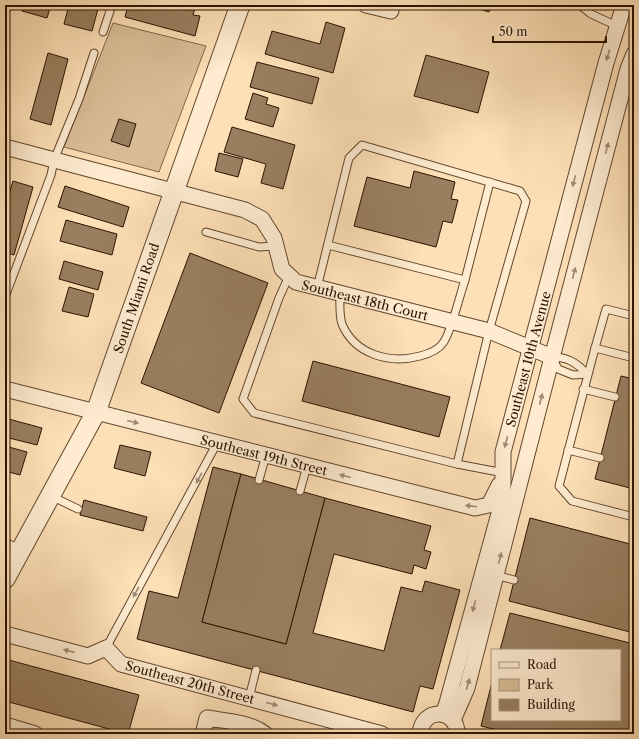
<svg xmlns="http://www.w3.org/2000/svg" width="639" height="739" viewBox="0 0 639 739" font-family="'Libre Caslon Text',serif">
<rect width="100%" height="100%" fill="#fee0b6"/>
<filter id="stains"><feTurbulence type="fractalNoise" baseFrequency=".005" numOctaves="4"/><feColorMatrix values="0 0 0 0 .2 0 0 0 0 .09 0 0 0 0 .02 0 0 0 .5 -.17"/></filter>
<radialGradient id="worn" r=".72"><stop offset=".6" stop-color="#630" stop-opacity="0"/><stop offset="1" stop-color="#630" stop-opacity=".3"/></radialGradient>
<path fill="#dabd97" stroke="#82684c" d="M 113,23 L 206,46 L 159,172 L 64,147 Z"/>
<g fill="#997e5f" stroke="#2b1301">
<path d="M 5,5 L 11,5 L 9,14 L 5,13 Z"/>
<path d="M 23,5 L 51,5 L 47,18 L 22,11 Z"/>
<path d="M 69,5 L 99,5 L 92,31 L 64,24 Z"/>
<path d="M 128,5 L 168,5 L 187,10 L 189,5 L 196,5 L 193,15 L 200,16 L 195,36 L 125,17 Z"/>
<path d="M 466,5 L 491,5 L 489,12 Z"/>
<path d="M 326,22 L 345,28 L 333,73 L 265,54 L 272,31 L 320,44 Z"/>
<path d="M 48,53 L 68,59 L 51,125 L 30,119 Z"/>
<path d="M 426,55 L 489,72 L 478,113 L 414,96 Z"/>
<path d="M 257,62 L 319,78 L 312,104 L 250,87 Z"/>
<path d="M 253,93 L 268,98 L 266,104 L 279,108 L 273,127 L 245,119 Z"/>
<path d="M 119,119 L 136,124 L 129,147 L 111,141 Z"/>
<path d="M 232,127 L 295,145 L 283,189 L 261,183 L 266,164 L 224,152 Z"/>
<path d="M 219,153 L 243,159 L 238,177 L 215,171 Z"/>
<path d="M 414,171 L 455,182 L 451,199 L 458,200 L 452,223 L 443,221 L 436,247 L 354,226 L 367,177 L 410,188 Z"/>
<path d="M 13,181 L 33,187 L 14,255 L 5,252 L 5,208 Z"/>
<path d="M 65,186 L 129,207 L 123,227 L 58,207 Z"/>
<path d="M 66,220 L 117,234 L 112,255 L 60,241 Z"/>
<path d="M 190,253 L 268,283 L 219,413 L 141,383 Z"/>
<path d="M 64,261 L 103,272 L 98,290 L 59,279 Z"/>
<path d="M 69,287 L 94,294 L 88,317 L 62,311 Z"/>
<path d="M 313,361 L 450,397 L 439,437 L 302,401 Z"/>
<path d="M 621,376 L 634,379 L 634,489 L 595,479 Z"/>
<path d="M 5,418 L 42,428 L 37,445 L 5,437 Z"/>
<path d="M 120,445 L 151,452 L 145,476 L 114,468 Z"/>
<path d="M 5,446 L 27,452 L 20,475 L 5,471 Z"/>
<path d="M 213,467 L 241,474 L 202,622 L 286,644 L 325,498 L 431,526 L 424,550 L 431,552 L 426,569 L 414,565 L 412,574 L 334,554 L 313,633 L 384,651 L 401,587 L 422,592 L 425,581 L 460,590 L 433,689 L 420,686 L 413,712 L 137,639 L 149,591 L 178,598 Z"/>
<path d="M 241,474 L 325,498 L 286,644 L 202,622 Z"/>
<path d="M 84,500 L 147,517 L 143,531 L 80,515 Z"/>
<path d="M 530,518 L 634,545 L 634,633 L 509,601 Z"/>
<path d="M 510,613 L 634,644 L 634,734 L 514,734 L 481,726 L 492,682 L 492,720 L 620,720 L 620,650 L 500,650 Z"/>
<path d="M 5,659 L 139,695 L 128,734 L 5,701 Z"/>
</g>
<g fill="none" stroke-linecap="round" stroke-linejoin="round">
<g stroke="#60462e" stroke-width="9">
<g id="service">
<path d="M 580,5 L 591,14 L 617,26"/>
<path d="M 103,32 L 112,5"/>
<path d="M 206,232 L 259,247 L 276,246"/>
<path d="M 328,245 L 465,280 C 460,294 451,333 443,343 C 438,350 428,354 420,356 C 390,364 355,355 342,324 C 339,315 340,303 340,294"/>
<path d="M 289,276 L 279,298 L 243,399 L 254,413 L 457,464 L 504,473"/>
<path d="M 465,280 L 490,182"/>
<path d="M 317,288 L 349,158 L 362,145 L 520,191 L 526,201 L 489,331 L 457,464"/>
<path d="M 5,297 L 51,175 L 54,160 L 79,99 L 94,53"/>
<path d="M 595,348 L 606,309 L 634,316"/>
<path d="M 552,357 C 567,357 576,362 587,374 L 573,375 L 558,369 Z"/>
<path d="M 634,358 L 595,348 L 559,486 L 572,501 L 634,517"/>
<path d="M 583,389 L 615,397"/>
<path d="M 568,450 L 600,458"/>
<path d="M 259,480 L 266,455"/>
<path d="M 300,491 L 307,466"/>
<path d="M 51,496 L 78,509"/>
<path d="M 5,542 L 21,550"/>
<path d="M 495,575 L 514,580"/>
<path d="M 106,648 L 217,443"/>
<path d="M 249,698 L 256,670"/>
</g>
</g>
<g stroke="#60462e" stroke-width="17">
<g id="minor">
<path d="M 366,5 L 391,11"/>
<path d="M 5,147 L 245,210 L 262,219 L 274,238 L 282,269 L 296,282 L 489,331 L 552,357"/>
<path d="M 5,389 L 475,508 L 489,505 L 499,485"/>
<path d="M 5,634 L 88,656 L 106,648 L 121,664 L 382,734"/>
<path d="M 443,714 L 447,703 L 500,510 L 503,488 L 503,452 L 606,63 L 624,5"/>
<path d="M 453,720 L 467,688 L 549,369 L 628,69 L 634,54"/>
<path d="M 5,725 L 35,734"/>
<path d="M 203,734 L 207,718 C 225,721 250,722 265,734"/>
<path d="M 420,734 C 422,706 458,709 457,734"/>
</g>
</g>
<g stroke="#60462e" stroke-width="21">
<path id="tertiary" d="M 5,579 L 96,412 L 240,5"/>
</g>
<use href="#service" stroke="#feebd0" stroke-width="7"/>
<use href="#minor" stroke="#feebd0" stroke-width="15"/>
<use href="#tertiary" stroke="#feebd0" stroke-width="19"/>
</g>
<defs><path id="oneway-solid" d="M-6-.8H1V-3.2L6.5 0L1 3.2V.8H-6Z"/></defs>
<g fill="#9f8a73">
<use href="#oneway-solid" transform="translate(608 55) rotate(107)"/>
<use href="#oneway-solid" transform="translate(607 148) rotate(-75)"/>
<use href="#oneway-solid" transform="translate(574 181) rotate(105)"/>
<use href="#oneway-solid" transform="translate(574 273) rotate(-76)"/>
<use href="#oneway-solid" transform="translate(541 399) rotate(-76)"/>
<use href="#oneway-solid" transform="translate(133 422) rotate(14)"/>
<use href="#oneway-solid" transform="translate(506 442) rotate(105)"/>
<use href="#oneway-solid" transform="translate(345 476) rotate(-166)"/>
<use href="#oneway-solid" transform="translate(199 478) rotate(119)"/>
<use href="#oneway-solid" transform="translate(471 506) rotate(-173)"/>
<use href="#oneway-solid" transform="translate(500 558) rotate(-76)"/>
<use href="#oneway-solid" transform="translate(136 592) rotate(119)"/>
<use href="#oneway-solid" transform="translate(474 606) rotate(105)"/>
<use href="#oneway-solid" transform="translate(69 651) rotate(-165)"/>
<use href="#oneway-solid" transform="translate(468 684) rotate(-74)"/>
<use href="#oneway-solid" transform="translate(272 704) rotate(15)"/>
</g>
<g text-anchor="middle" stroke-width="3" stroke-linejoin="round" paint-order="stroke">
<g font-size="13" fill="#2b1301" stroke="#feebd0">
<text transform="translate(136 298) rotate(-71)" y="5">South Miami Road</text>
<text transform="translate(365 300) rotate(14)" y="5">Southeast 18th Court</text>
<text transform="translate(528 359) rotate(-75)" y="5">Southeast 10th Avenue</text>
<text transform="translate(264 455) rotate(14)" y="5">Southeast 19th Street</text>
<text transform="translate(190 682) rotate(15)" y="5">Southeast 20th Street</text>
</g>
</g>
<rect width="639" height="739" fill="none" stroke="#fee0b6" stroke-width="20"/>
<rect x="6" y="6" width="627" height="727" fill="none" stroke="#2b1301" stroke-width="2"/>
<rect x="10" y="10" width="619" height="719" fill="none" stroke="#2b1301"/>
<rect x="491" y="649" width="130" height="72" fill="#feebd0" stroke="#aa957d"/>
<rect x="499" y="662" width="20" height="6" fill="#feebd0" stroke="#aa957d"/>
<text x="527" y="669" font-size="12" fill="#2b1301">Road</text>
<rect x="499" y="679" width="20" height="12" fill="#dabd97" stroke="#aa957d"/>
<text x="527" y="689" font-size="12" fill="#2b1301">Park</text>
<rect x="499" y="699" width="20" height="12" fill="#997e5f" stroke="#aa957d"/>
<text x="527" y="709" font-size="12" fill="#2b1301">Building</text>
<path d="M493 36v6h113v-6" fill="none" stroke="#2b1301" stroke-width="2"/>
<text x="499" y="36" font-size="12" fill="#2b1301" stroke="#feebd0" stroke-width="3" paint-order="stroke">50 m</text>
<rect width="100%" height="100%" filter="url(#stains)"/>
<rect width="100%" height="100%" fill="url(#worn)"/>
</svg>
